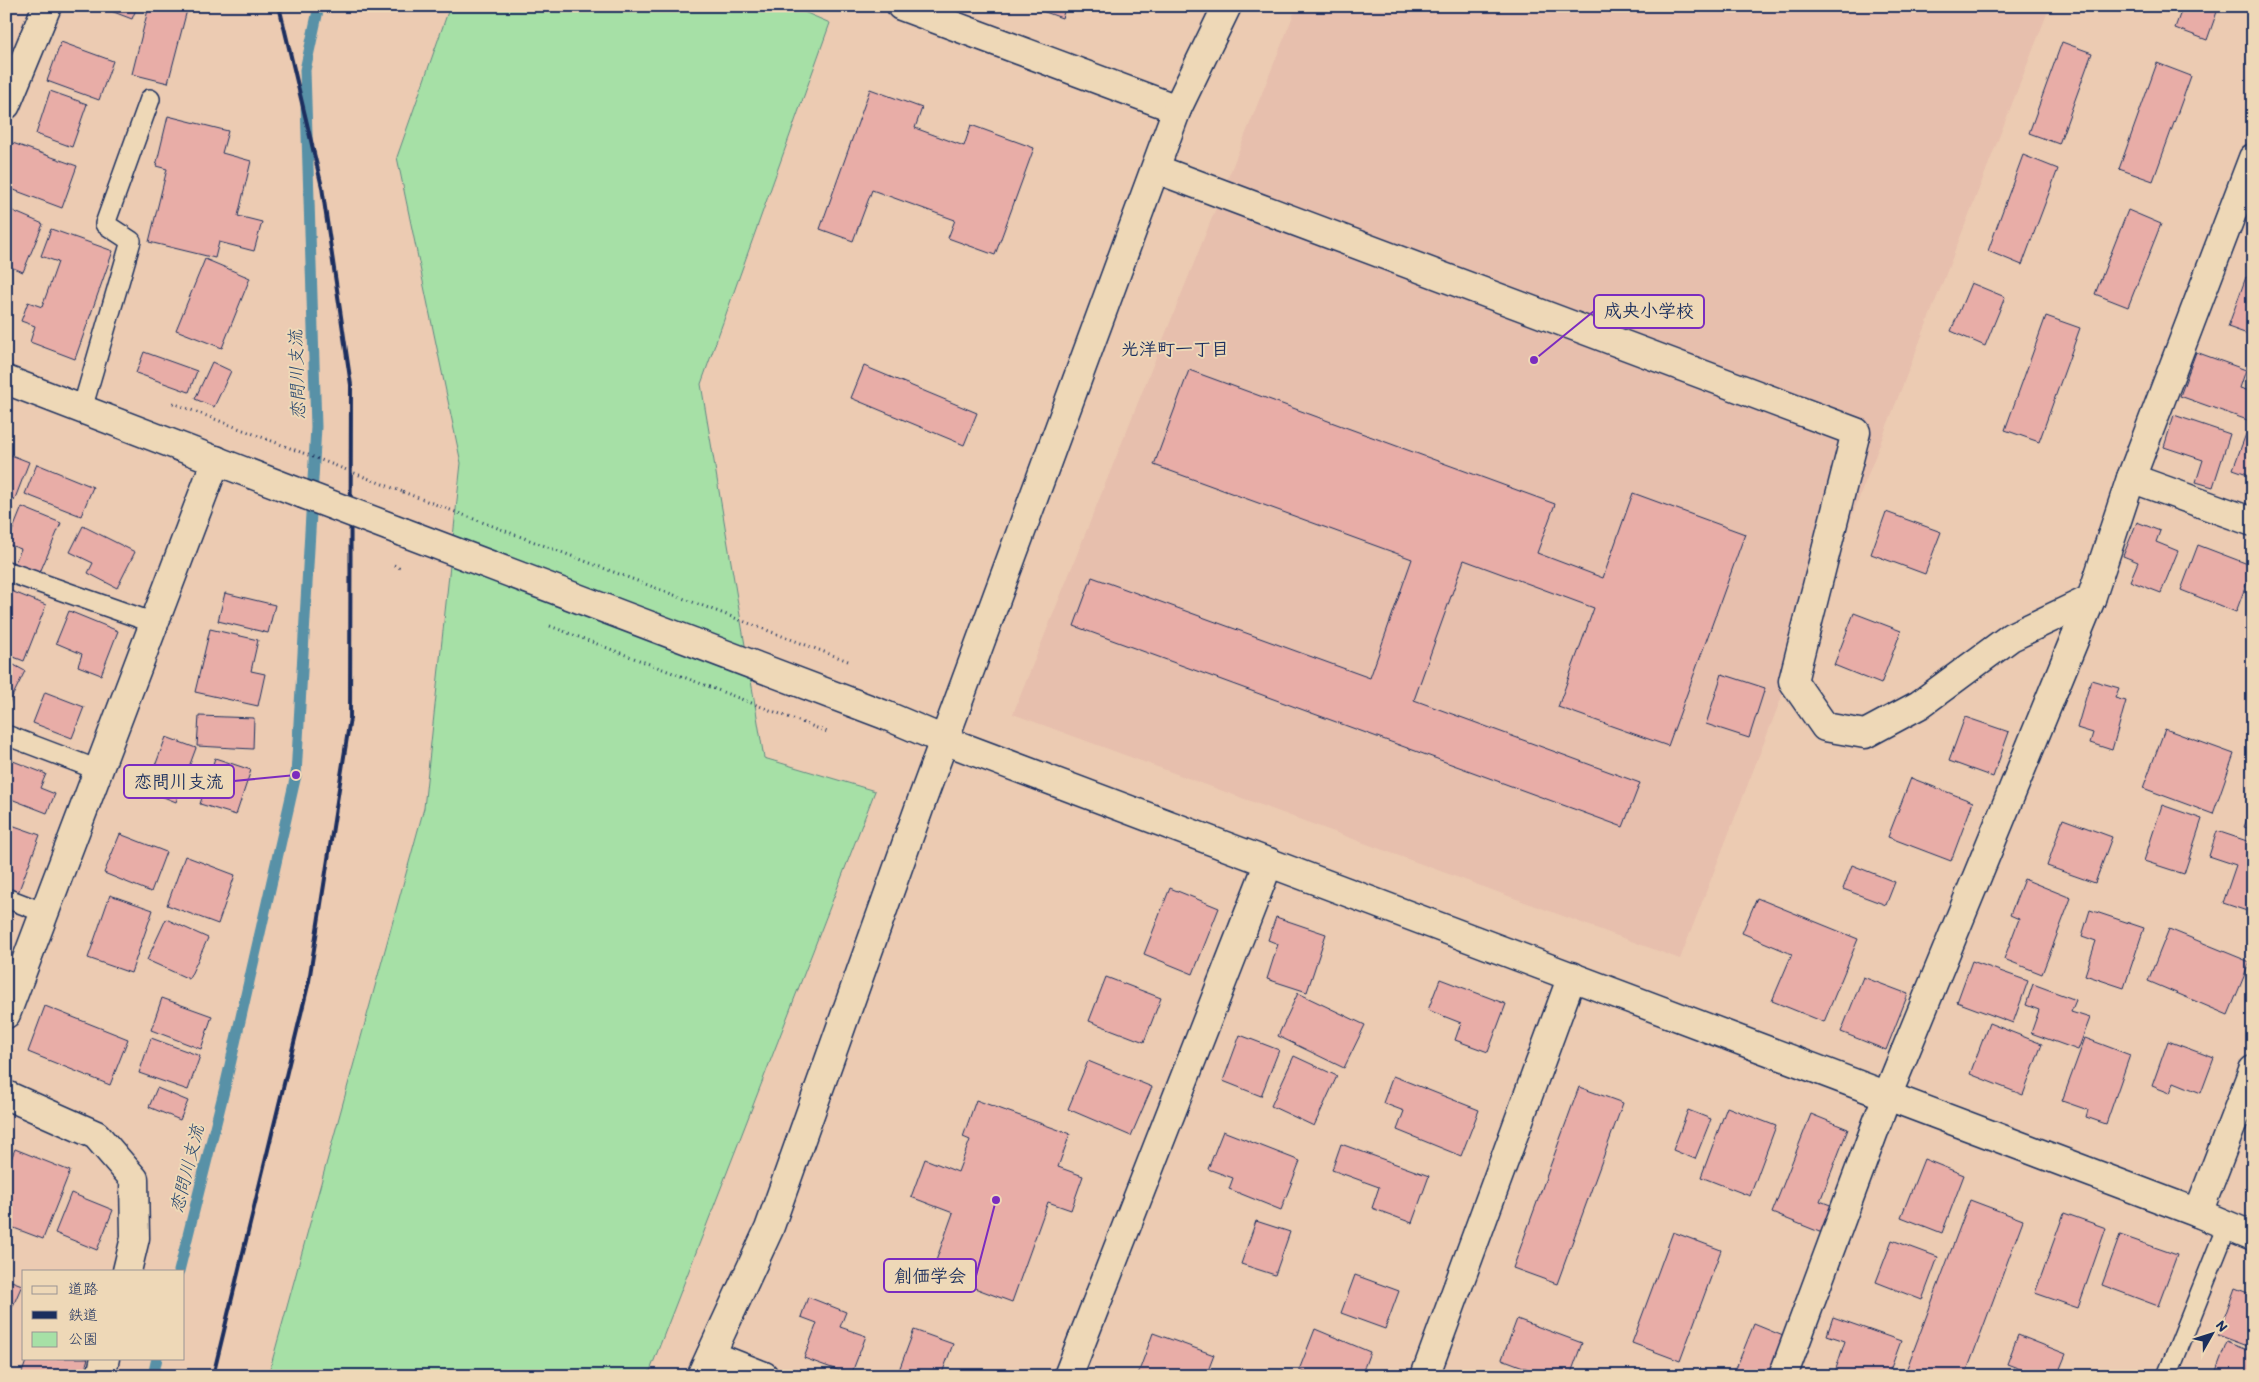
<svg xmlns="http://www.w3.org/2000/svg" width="2259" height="1382" viewBox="0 0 2259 1382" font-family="Itim,'Klee One',sans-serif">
<rect width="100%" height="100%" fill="#eccbb2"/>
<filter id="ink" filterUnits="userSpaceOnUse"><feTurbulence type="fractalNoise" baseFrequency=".02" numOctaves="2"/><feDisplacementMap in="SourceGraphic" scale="10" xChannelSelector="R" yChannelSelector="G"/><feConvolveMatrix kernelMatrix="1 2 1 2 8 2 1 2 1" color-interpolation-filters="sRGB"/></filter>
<g filter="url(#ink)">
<path fill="#e7bfad" d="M 1297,6 L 2050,6 L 1680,959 L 1013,714 Z"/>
<path fill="#a6e0a6" stroke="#608882" d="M 450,6 L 790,6 L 830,23 L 701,384 L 764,758 L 875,791 L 648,1376 L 268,1376 L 424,808 L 461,463 L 397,157 Z"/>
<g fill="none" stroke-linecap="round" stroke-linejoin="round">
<g stroke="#5991a7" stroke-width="11">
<path d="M 179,1271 L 225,1087 L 296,775 L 316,427 L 305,70 L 319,6"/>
<path d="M 153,1376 L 157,1358"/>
</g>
</g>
<g fill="#e8ada7" stroke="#1b2f5e">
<path d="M 6,6 L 11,6 L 6,19 Z"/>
<path d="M 98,6 L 135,6 L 137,7 L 132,19 Z"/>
<path d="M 149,6 L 173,6 L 187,10 L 168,83 L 132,74 Z"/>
<path d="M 1028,6 L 1066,6 L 1062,18 Z"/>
<path d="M 2183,6 L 2219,6 L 2207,40 L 2175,28 Z"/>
<path d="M 61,42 L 113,61 L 99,100 L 47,81 Z"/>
<path d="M 2062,42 L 2092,53 L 2059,144 L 2029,133 Z"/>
<path d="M 2157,63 L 2191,76 L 2153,181 L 2119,169 Z"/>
<path d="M 870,89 L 922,108 L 915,128 L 964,146 L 971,125 L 1034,148 L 995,255 L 948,238 L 955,220 L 872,190 L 853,241 L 820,229 Z"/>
<path d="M 50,91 L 87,104 L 72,147 L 36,134 Z"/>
<path d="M 168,116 L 228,131 L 222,153 L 251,161 L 238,216 L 262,222 L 254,251 L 219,242 L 215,258 L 149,242 L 167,169 L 156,166 Z"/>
<path d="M 7,141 L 77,166 L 62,208 L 6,187 Z"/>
<path d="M 2023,155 L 2058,169 L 2022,265 L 1988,251 Z"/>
<path d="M 6,208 L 43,224 L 23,272 L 6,265 Z"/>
<path d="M 2128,210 L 2161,224 L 2128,307 L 2095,294 Z"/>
<path d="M 51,229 L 113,251 L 75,359 L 30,342 L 35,326 L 21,321 L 28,302 L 42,307 L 58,262 L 41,256 Z"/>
<path d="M 205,259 L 250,278 L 222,348 L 176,330 Z"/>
<path d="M 2246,277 L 2253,279 L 2253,336 L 2228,327 Z"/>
<path d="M 1971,283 L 2005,297 L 1985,346 L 1951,331 Z"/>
<path d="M 2046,316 L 2080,328 L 2039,442 L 2005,430 Z"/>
<path d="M 144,352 L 197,371 L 189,392 L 136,373 Z"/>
<path d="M 2196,352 L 2246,370 L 2240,388 L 2253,392 L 2253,422 L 2180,396 Z"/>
<path d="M 212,362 L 231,371 L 214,407 L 195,399 Z"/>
<path d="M 864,366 L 977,413 L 964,445 L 851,398 Z"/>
<path d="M 1189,370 L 1555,504 L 1537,553 L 1603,578 L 1633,493 L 1745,534 L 1668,746 L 1558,707 L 1594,608 L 1464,560 L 1414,700 L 1640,783 L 1623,827 L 1074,626 L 1092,577 L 1370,678 L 1412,559 L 1154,465 Z"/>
<path d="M 2174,415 L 2230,434 L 2213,487 L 2196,482 L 2203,460 L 2164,447 Z"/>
<path d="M 2246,434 L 2253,436 L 2253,476 L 2233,469 Z"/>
<path d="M 6,453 L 29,462 L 14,501 L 6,498 Z"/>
<path d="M 37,464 L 93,487 L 81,516 L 25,494 Z"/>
<path d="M 6,506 L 13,509 L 6,525 Z"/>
<path d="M 22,507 L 61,523 L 38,577 L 13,567 L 21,549 L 7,544 Z"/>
<path d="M 1886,512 L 1941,532 L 1925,574 L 1871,554 Z"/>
<path d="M 2137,522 L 2160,531 L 2156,542 L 2178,551 L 2161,593 L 2130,581 L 2138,562 L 2123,556 Z"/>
<path d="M 83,526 L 135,552 L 117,588 L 88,573 L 93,563 L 70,552 Z"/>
<path d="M 2198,545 L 2253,566 L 2236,612 L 2181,590 Z"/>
<path d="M 6,589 L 46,605 L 24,661 L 6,654 Z"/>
<path d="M 225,593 L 275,605 L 268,633 L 218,621 Z"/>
<path d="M 69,611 L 118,631 L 101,675 L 78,666 L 82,654 L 56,643 Z"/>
<path d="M 1854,613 L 1901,631 L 1881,684 L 1834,665 Z"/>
<path d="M 210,629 L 258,640 L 251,671 L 265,674 L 258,706 L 195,692 Z"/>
<path d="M 12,664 L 25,671 L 6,709 L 6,675 Z"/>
<path d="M 1722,674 L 1765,688 L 1749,738 L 1706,724 Z"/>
<path d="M 2091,680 L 2119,688 L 2115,698 L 2126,701 L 2112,750 L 2090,743 L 2093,733 L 2077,728 Z"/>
<path d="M 45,692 L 84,707 L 72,738 L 33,723 Z"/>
<path d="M 199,716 L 254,718 L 253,749 L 197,746 Z"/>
<path d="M 1965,717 L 2009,732 L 1993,777 L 1949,761 Z"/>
<path d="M 2165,729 L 2234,754 L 2213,814 L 2143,788 Z"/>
<path d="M 166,737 L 196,748 L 176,802 L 146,790 Z"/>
<path d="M 215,758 L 251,770 L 236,815 L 200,804 Z"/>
<path d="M 8,759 L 46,774 L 40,788 L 55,794 L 47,813 L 6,797 Z"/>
<path d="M 1911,778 L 1973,802 L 1951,861 L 1888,837 Z"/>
<path d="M 2253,804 L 2253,830 L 2244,827 Z"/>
<path d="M 2162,805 L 2202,819 L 2184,874 L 2144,861 Z"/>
<path d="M 2063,819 L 2112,837 L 2095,883 L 2047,866 Z"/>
<path d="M 6,823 L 40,835 L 18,893 L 6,889 Z"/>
<path d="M 2217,831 L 2253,843 L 2253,913 L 2223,903 L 2236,865 L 2209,856 Z"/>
<path d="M 120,834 L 166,852 L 151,892 L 104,873 Z"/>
<path d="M 185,856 L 235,875 L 218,924 L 167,905 Z"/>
<path d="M 1852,865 L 1895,882 L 1886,905 L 1843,889 Z"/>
<path d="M 2024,879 L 2071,898 L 2042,974 L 2004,959 L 2019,919 L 2010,915 Z"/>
<path d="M 1170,888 L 1219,908 L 1193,974 L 1144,954 Z"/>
<path d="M 110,895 L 153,910 L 131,973 L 88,958 Z"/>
<path d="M 1757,898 L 1858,939 L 1824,1022 L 1772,1001 L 1792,954 L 1742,933 Z"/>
<path d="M 2090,910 L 2144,928 L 2124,988 L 2085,975 L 2096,941 L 2082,936 Z"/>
<path d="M 1276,917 L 1326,934 L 1307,992 L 1267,979 L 1278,944 L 1268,940 Z"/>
<path d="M 166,919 L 208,938 L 189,979 L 147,960 Z"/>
<path d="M 2169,929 L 2250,962 L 2228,1015 L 2148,981 Z"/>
<path d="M 1972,961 L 2028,981 L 2013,1023 L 1957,1002 Z"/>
<path d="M 1106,977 L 1161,998 L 1144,1042 L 1089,1021 Z"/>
<path d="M 1863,977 L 1908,994 L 1886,1050 L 1841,1032 Z"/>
<path d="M 1440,979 L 1506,1004 L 1488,1052 L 1455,1040 L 1461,1023 L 1428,1010 Z"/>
<path d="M 2033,984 L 2076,1000 L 2071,1012 L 2090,1018 L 2078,1050 L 2031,1033 L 2039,1010 L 2026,1005 Z"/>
<path d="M 1298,993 L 1365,1025 L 1344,1068 L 1278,1036 Z"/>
<path d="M 162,998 L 212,1016 L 201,1049 L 151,1030 Z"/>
<path d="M 45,1006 L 128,1039 L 110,1085 L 28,1052 Z"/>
<path d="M 1989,1023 L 2042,1044 L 2023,1095 L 1970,1074 Z"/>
<path d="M 1240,1035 L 1279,1050 L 1261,1096 L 1223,1081 Z"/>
<path d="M 151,1038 L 200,1056 L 188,1090 L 139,1073 Z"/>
<path d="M 2085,1038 L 2130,1055 L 2106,1124 L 2086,1117 L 2088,1110 L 2062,1101 Z"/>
<path d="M 2168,1041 L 2214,1058 L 2201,1093 L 2174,1082 L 2170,1093 L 2152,1086 Z"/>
<path d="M 1294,1056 L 1337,1076 L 1314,1126 L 1271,1106 Z"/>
<path d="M 1088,1061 L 1152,1087 L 1131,1136 L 1068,1109 Z"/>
<path d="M 1393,1076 L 1479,1110 L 1461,1156 L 1397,1130 L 1404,1111 L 1383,1103 Z"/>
<path d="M 1579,1087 L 1623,1103 L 1557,1284 L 1513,1268 Z"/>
<path d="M 157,1088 L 188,1101 L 180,1120 L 149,1107 Z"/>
<path d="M 976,1100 L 1070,1134 L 1058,1167 L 1083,1176 L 1071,1210 L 1048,1202 L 1012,1302 L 932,1272 L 953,1213 L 911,1197 L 925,1159 L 958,1172 L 970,1140 L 963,1137 Z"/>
<path d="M 1727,1107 L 1776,1126 L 1750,1196 L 1701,1177 Z"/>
<path d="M 1688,1110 L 1711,1119 L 1695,1159 L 1673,1150 Z"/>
<path d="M 1811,1114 L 1848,1129 L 1820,1201 L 1833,1206 L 1822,1233 L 1772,1213 Z"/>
<path d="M 1223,1131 L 1300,1161 L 1281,1210 L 1229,1189 L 1233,1178 L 1208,1169 Z"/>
<path d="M 1341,1144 L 1429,1176 L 1412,1223 L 1372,1208 L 1379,1187 L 1332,1170 Z"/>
<path d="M 15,1149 L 70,1171 L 43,1239 L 6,1225 L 6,1172 Z"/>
<path d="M 1924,1159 L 1964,1175 L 1942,1233 L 1901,1217 Z"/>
<path d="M 71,1193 L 113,1210 L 97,1250 L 55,1233 Z"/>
<path d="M 1970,1200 L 2023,1220 L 1965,1376 L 1904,1376 Z"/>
<path d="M 2064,1213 L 2106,1228 L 2078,1308 L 2035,1293 Z"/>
<path d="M 1256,1221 L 1290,1232 L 1275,1275 L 1241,1264 Z"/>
<path d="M 1673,1232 L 1721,1250 L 1680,1361 L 1632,1343 Z"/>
<path d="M 2120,1235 L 2177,1255 L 2158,1306 L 2102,1285 Z"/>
<path d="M 1892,1240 L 1938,1257 L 1922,1300 L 1876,1282 Z"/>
<path d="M 1355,1275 L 1399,1291 L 1385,1329 L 1341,1313 Z"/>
<path d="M 6,1279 L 22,1285 L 6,1322 Z"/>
<path d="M 2235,1288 L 2253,1295 L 2253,1348 L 2218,1335 Z"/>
<path d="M 808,1297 L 846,1312 L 840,1327 L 866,1336 L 851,1375 L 804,1358 L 817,1323 L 801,1317 Z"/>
<path d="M 1833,1317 L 1901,1341 L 1888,1376 L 1834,1375 L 1845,1341 L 1827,1335 Z"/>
<path d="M 1517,1319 L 1582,1343 L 1570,1376 L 1547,1376 L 1502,1359 Z"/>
<path d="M 1754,1324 L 1788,1338 L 1772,1376 L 1733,1376 Z"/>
<path d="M 1315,1329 L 1370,1352 L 1361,1376 L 1314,1376 L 1299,1370 Z"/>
<path d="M 914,1330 L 953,1344 L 941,1376 L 904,1376 L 898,1373 Z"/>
<path d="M 1153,1333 L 1214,1355 L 1206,1376 L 1138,1374 Z"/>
<path d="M 2018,1335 L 2066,1354 L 2057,1376 L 2039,1376 L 2007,1364 Z"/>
<path d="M 2227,1342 L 2253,1352 L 2253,1376 L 2214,1376 Z"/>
<path d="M 27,1358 L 88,1358 L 83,1376 L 21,1376 Z"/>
</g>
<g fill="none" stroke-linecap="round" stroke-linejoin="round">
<g stroke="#1b2f5e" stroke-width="22">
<g id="lane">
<path d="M 82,409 L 131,241 L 105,224 L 150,99"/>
<path d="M 6,571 L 154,623"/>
<path d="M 6,735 L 98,770"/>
<path d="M 6,898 L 45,913"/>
<path d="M 2167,1376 L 2227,1226"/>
</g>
</g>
<g stroke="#1b2f5e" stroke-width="31">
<g id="street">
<path d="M 901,6 L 1177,109"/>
<path d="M 6,105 L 47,6"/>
<path d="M 1156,169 L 1856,432 L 1793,681 L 1825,727 L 1865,734 L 1919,705 L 2011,637 L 2091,599"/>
<path d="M 2131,478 L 2253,522"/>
<path d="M 6,1095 L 96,1135 L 134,1179 L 135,1238 L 127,1271"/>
<path d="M 2198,1213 L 2253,1070"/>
<path d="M 711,1355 L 764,1376"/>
<path d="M 101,1376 L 105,1358"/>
<path d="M 1068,1376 L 1269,862"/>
<path d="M 1425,1376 L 1572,976"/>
<path d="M 1783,1376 L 1887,1096 L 2091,599 L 2131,478 L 2253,158"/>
</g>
</g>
<g stroke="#1b2f5e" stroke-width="31">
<g id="secondary">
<path d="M 6,380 L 303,494"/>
<path d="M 403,532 L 885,715 L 944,740 L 2198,1213 L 2253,1236"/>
<path d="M 6,1014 L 216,460"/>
<path d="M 701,1376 L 769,1229 L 922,800 L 1177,109 L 1227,6"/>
</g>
</g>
<g stroke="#1b2f5e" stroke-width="3" stroke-dasharray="1 4" stroke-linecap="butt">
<path d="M 173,403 L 303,453"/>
<path d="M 403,492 L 848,661"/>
<path d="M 550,626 L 830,733"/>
</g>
<use href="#lane" stroke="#eed8b7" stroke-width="19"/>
<use href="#street" stroke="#eed8b7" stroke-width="28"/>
<use href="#secondary" stroke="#eed8b7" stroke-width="28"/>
<path stroke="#1b2f5e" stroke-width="4" d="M 213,1376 L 309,981 L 350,718 L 351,385 L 322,187 L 279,6"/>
<g stroke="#1b2f5e" stroke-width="31" stroke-linecap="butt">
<path id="secondary-bridge" d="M 303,494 L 403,532"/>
</g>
<g stroke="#1b2f5e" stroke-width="3" stroke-dasharray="1 4" stroke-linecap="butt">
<path d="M 303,453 L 403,492"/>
<path d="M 394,565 L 403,569"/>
</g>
<use href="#secondary-bridge" stroke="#eed8b7" stroke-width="28"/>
</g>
</g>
<g text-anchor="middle" stroke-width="4" stroke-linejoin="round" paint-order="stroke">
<g font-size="18" font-weight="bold" fill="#1b2f5e" stroke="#eed8b7">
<text x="1175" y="355">光洋町一丁目</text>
</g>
<g font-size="18" font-style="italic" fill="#2a4870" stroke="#eed8b7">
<text transform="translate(297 375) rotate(-92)" y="6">恋問川支流</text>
<text transform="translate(187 1169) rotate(-76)" y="6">恋問川支流</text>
</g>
</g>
<path fill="none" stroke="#7b2cbf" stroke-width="2" d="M1534 360L1594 311M296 775L234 781M996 1200L976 1276"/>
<g fill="#7b2cbf" stroke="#eed8b7" stroke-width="2">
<circle cx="1534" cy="360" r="5"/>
<circle cx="296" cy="775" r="5"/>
<circle cx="996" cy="1200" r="5"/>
</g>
<g fill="#eed8b7" stroke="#7b2cbf" stroke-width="2">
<rect x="1594" y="295" width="110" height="33" rx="5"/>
<rect x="124" y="765" width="110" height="33" rx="5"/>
<rect x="884" y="1259" width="92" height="33" rx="5"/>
</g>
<g font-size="18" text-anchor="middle" font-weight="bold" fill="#1b2f5e">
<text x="1649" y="317">成央小学校</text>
<text x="179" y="788">恋問川支流</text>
<text x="930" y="1282">創価学会</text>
</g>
<rect width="2259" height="1382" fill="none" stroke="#eed8b7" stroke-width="25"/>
<rect x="12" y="12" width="2234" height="1357" fill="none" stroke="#1b2f5e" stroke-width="2" filter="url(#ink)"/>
<rect x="22" y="1270" width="162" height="90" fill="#eed8b7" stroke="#9a9493"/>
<rect x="32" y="1286" width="25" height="8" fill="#eed8b7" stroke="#9a9493"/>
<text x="68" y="1294" font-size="15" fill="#1b2f5e">道路</text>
<rect x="32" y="1311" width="25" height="8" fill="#1b2f5e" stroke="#9a9493"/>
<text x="68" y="1320" font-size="15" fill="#1b2f5e">鉄道</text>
<rect x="32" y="1332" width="25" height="15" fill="#a6e0a6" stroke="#9a9493"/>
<text x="68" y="1344" font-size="15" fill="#1b2f5e">公園</text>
<g transform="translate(2212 1334) rotate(51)" stroke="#eed8b7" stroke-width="4" paint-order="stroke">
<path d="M0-4L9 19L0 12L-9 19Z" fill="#1b2f5e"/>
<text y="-8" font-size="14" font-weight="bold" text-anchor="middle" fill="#1b2f5e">N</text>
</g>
</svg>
